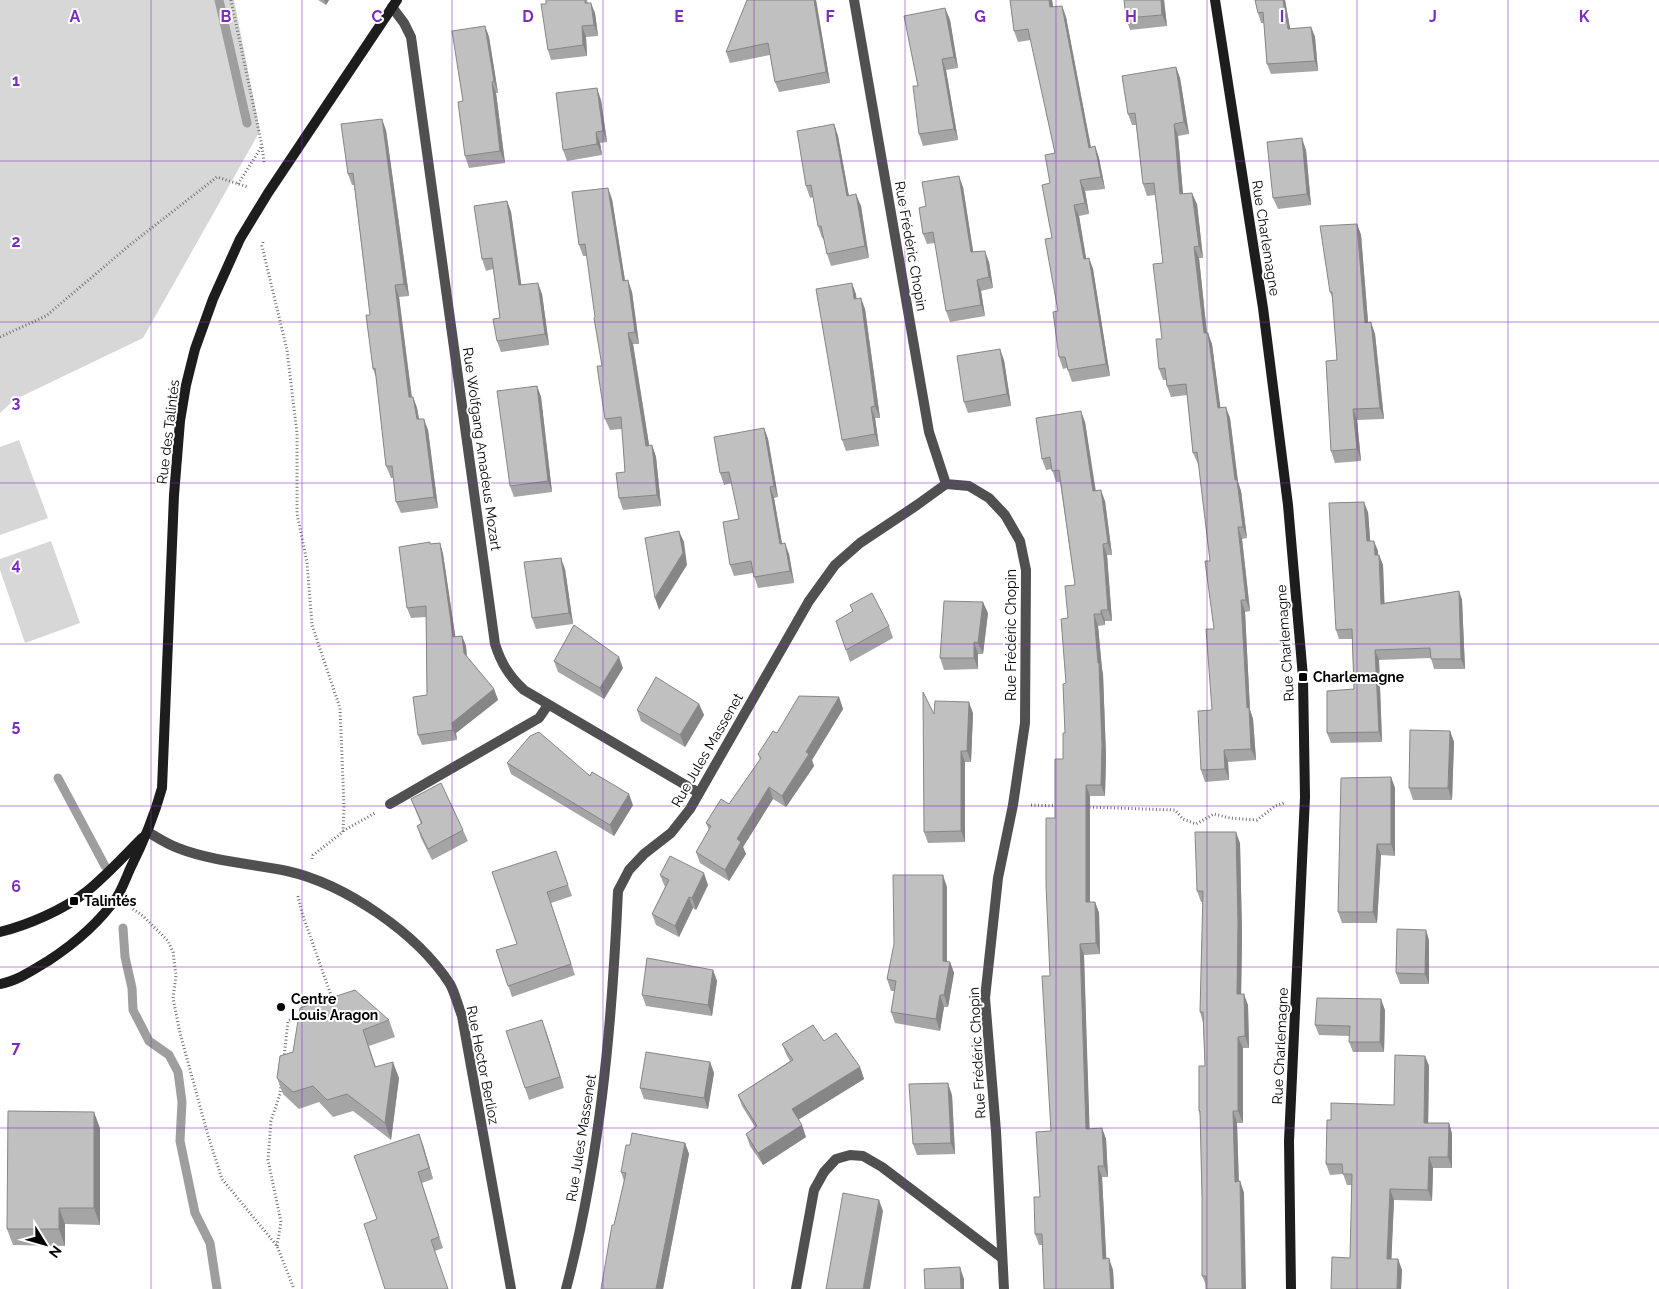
<svg xmlns="http://www.w3.org/2000/svg" width="1659" height="1289" viewBox="0 0 1659 1289" font-family="Raleway,sans-serif">
<rect width="100%" height="100%" fill="#fff"/>
<g fill="#d7d7d7">
<path d="M 0,0 L 234,0 L 260,131 L 143,338 L 14,400 L 0,413 Z"/>
<path d="M 19,440 L 48,518 L 0,535 L 0,447 Z"/>
<path d="M 51,541 L 80,623 L 25,643 L 0,570 L 0,559 Z"/>
</g>
<g fill="none" stroke-linecap="round" stroke-linejoin="round">
<g stroke="#9e9e9e" stroke-width="9">
<path d="M 219,0 L 247,123"/>
<path d="M 58,778 L 105,866"/>
<path d="M 123,928 L 125,957 L 132,988 L 133,1010 L 149,1041 L 169,1055 L 178,1072 L 182,1102 L 180,1141 L 195,1213 L 210,1243 L 217,1289"/>
</g>
<g stroke="#727272" stroke-width="3" stroke-dasharray="1 2.5" stroke-linecap="butt">
<path d="M 231,0 L 262,146 L 264,163"/>
<path d="M 238,184 L 262,146"/>
<path d="M 263,242 L 262,246 L 287,350 L 297,433 L 297,514 L 307,562 L 312,625 L 340,708 L 344,806 L 343,832 L 313,855 L 312,859"/>
<path d="M 0,337 L 46,316 L 131,244 L 217,177 L 248,187"/>
<path d="M 1031,805 L 1057,806"/>
<path d="M 1086,807 L 1175,810 L 1183,819 L 1196,824 L 1214,814 L 1230,818 L 1257,820 L 1275,806 L 1284,803"/>
<path d="M 343,831 L 375,813"/>
<path d="M 298,896 L 302,913 L 332,998 L 328,999"/>
<path d="M 133,909 L 143,916 L 168,941 L 173,952 L 176,976 L 173,998 L 180,1033 L 207,1132 L 222,1179 L 277,1246 L 294,1289"/>
<path d="M 284,1058 L 288,1021 L 301,1014"/>
<path d="M 277,1246 L 281,1222 L 268,1160 L 271,1121 L 280,1094 L 281,1084"/>
</g>
<path stroke="#505050" stroke-width="10" d="M 390,804 L 539,718 L 548,705"/>
<g stroke="#505050" stroke-width="10">
<path d="M 854,0 L 929,432 L 946,484 L 969,486 L 989,498 L 1005,515 L 1020,541 L 1026,570 L 1025,723 L 1013,805 L 998,878 L 985,998 L 996,1131 L 1004,1289"/>
<path d="M 392,7 L 404,23 L 411,37 L 495,644 C 501,663 509,676 524,690 L 699,793"/>
<path d="M 148,832 C 158,838 167,844 178,848 C 211,861 252,864 287,871 C 345,884 417,933 450,984 C 455,993 458,1006 462,1016 L 511,1289"/>
<path d="M 566,1289 C 600,1160 612,1025 618,891 L 629,870 L 644,854 L 671,833 L 690,809 L 809,601 L 835,565 L 860,543 L 917,505 L 946,484"/>
<path d="M 796,1289 L 814,1190 L 824,1172 L 836,1159 L 850,1155 L 863,1156 L 882,1167 L 1002,1258"/>
</g>
<g stroke="#1d1d1d" stroke-width="10">
<path d="M 1215,0 L 1263,308 L 1288,505 L 1303,677 L 1305,797 L 1289,1141 L 1291,1289"/>
<path d="M 0,932 C 28,925 63,910 86,892 C 106,876 124,856 142,838"/>
<path d="M 0,984 C 17,981 33,970 48,961 C 74,944 99,923 117,897 C 122,889 126,878 130,869 C 143,843 154,817 162,788 L 174,495 L 180,421 L 186,385 L 195,349 L 213,299 L 240,239 L 268,193 L 397,0"/>
</g>
</g>
<g fill="#a5a5a5">
<path d="M 318,0 L 329,0 L 326,5 Z"/>
<path d="M 546,0 L 587,0 L 588,3 L 595,13 L 598,36 L 586,37 L 587,56 L 551,60 L 548,50 Z"/>
<path d="M 747,0 L 816,0 L 830,83 L 779,92 L 775,82 L 770,55 L 730,63 L 726,52 Z"/>
<path d="M 1010,0 L 1052,0 L 1053,7 L 1062,6 L 1066,17 L 1091,147 L 1095,146 L 1099,158 L 1105,189 L 1085,191 L 1089,214 L 1079,216 L 1086,258 L 1089,258 L 1093,269 L 1110,376 L 1072,382 L 1067,368 L 1063,369 L 1059,357 L 1058,311 L 1052,238 L 1050,183 L 1055,153 L 1031,40 L 1018,42 L 1014,31 Z"/>
<path d="M 1124,0 L 1164,0 L 1167,26 L 1130,30 L 1126,18 Z"/>
<path d="M 1255,0 L 1285,0 L 1290,29 L 1311,27 L 1315,37 L 1318,71 L 1271,74 L 1267,64 L 1264,23 L 1261,23 L 1258,13 Z"/>
<path d="M 945,8 L 950,20 L 958,68 L 946,70 L 958,140 L 923,146 L 919,134 L 918,86 Z"/>
<path d="M 485,26 L 489,37 L 498,93 L 496,93 L 505,163 L 469,168 L 465,156 L 463,101 Z"/>
<path d="M 1176,67 L 1180,78 L 1189,134 L 1178,136 L 1183,194 L 1197,204 L 1203,258 L 1199,258 L 1207,333 L 1212,344 L 1220,407 L 1230,418 L 1238,482 L 1241,491 L 1247,538 L 1242,539 L 1250,611 L 1245,612 L 1250,710 L 1253,719 L 1256,760 L 1228,762 L 1229,780 L 1205,782 L 1201,770 L 1212,710 L 1214,629 L 1210,561 L 1199,464 L 1198,464 L 1193,453 L 1187,395 L 1171,397 L 1167,386 L 1166,380 L 1163,380 L 1159,369 L 1162,339 L 1163,263 L 1155,195 L 1147,196 L 1143,184 L 1136,125 L 1132,125 L 1128,114 Z"/>
<path d="M 601,100 L 607,142 L 600,143 L 602,155 L 567,161 L 563,150 Z"/>
<path d="M 834,124 L 838,136 L 849,196 L 861,206 L 869,258 L 831,266 L 827,254 L 824,238 L 822,238 L 818,226 L 813,197 L 810,198 L 806,186 Z"/>
<path d="M 386,130 L 409,296 L 399,297 L 412,397 L 413,397 L 417,408 L 419,419 L 428,430 L 438,508 L 401,513 L 396,502 L 393,478 L 391,478 L 386,466 L 376,377 L 373,369 L 370,315 L 354,185 L 352,185 L 348,174 Z"/>
<path d="M 1306,150 L 1311,205 L 1278,209 L 1273,198 Z"/>
<path d="M 963,187 L 973,252 L 989,262 L 993,288 L 981,291 L 985,316 L 950,322 L 946,311 L 935,243 L 927,244 L 923,234 L 926,206 Z"/>
<path d="M 612,199 L 625,281 L 632,292 L 639,344 L 633,344 L 649,445 L 652,445 L 656,457 L 661,506 L 623,510 L 619,498 L 625,472 L 622,429 L 610,430 L 605,419 L 602,366 L 587,256 L 583,256 L 579,245 Z"/>
<path d="M 507,201 L 511,212 L 521,285 L 542,294 L 549,345 L 501,352 L 497,341 L 500,318 L 493,269 L 486,271 L 482,259 Z"/>
<path d="M 1357,224 L 1361,235 L 1368,322 L 1375,334 L 1384,419 L 1357,420 L 1361,461 L 1335,463 L 1331,451 L 1337,360 L 1333,299 L 1330,292 Z"/>
<path d="M 856,294 L 856,298 L 865,309 L 880,418 L 875,418 L 879,446 L 846,451 L 842,440 Z"/>
<path d="M 1004,360 L 1011,406 L 968,413 L 964,402 Z"/>
<path d="M 537,386 L 541,397 L 552,492 L 514,497 L 510,486 Z"/>
<path d="M 1085,422 L 1096,491 L 1105,501 L 1112,555 L 1107,555 L 1112,621 L 1105,621 L 1105,625 L 1098,626 L 1102,669 L 1103,674 L 1106,756 L 1105,796 L 1090,796 L 1090,902 L 1095,902 L 1099,913 L 1100,954 L 1084,955 L 1089,1129 L 1102,1128 L 1106,1139 L 1108,1177 L 1102,1177 L 1106,1259 L 1113,1270 L 1114,1289 L 1044,1289 L 1043,1245 L 1039,1245 L 1035,1234 L 1040,1197 L 1051,1131 L 1050,976 L 1055,818 L 1063,759 L 1065,733 L 1068,618 L 1075,585 L 1060,482 L 1056,482 L 1052,469 L 1046,470 L 1042,459 Z"/>
<path d="M 764,428 L 768,439 L 778,497 L 774,498 L 782,544 L 789,554 L 794,583 L 758,588 L 753,573 L 734,576 L 730,565 L 739,519 L 732,483 L 724,485 L 720,473 Z"/>
<path d="M 1368,512 L 1370,541 L 1378,551 L 1378,555 L 1379,555 L 1383,565 L 1384,603 L 1459,591 L 1462,600 L 1465,669 L 1434,669 L 1431,658 L 1379,660 L 1382,742 L 1331,743 L 1327,733 L 1354,689 L 1352,639 L 1339,639 L 1336,630 Z"/>
<path d="M 440,543 L 443,554 L 455,636 L 462,636 L 466,646 L 467,657 L 494,689 L 498,700 L 456,733 L 457,740 L 422,745 L 418,735 L 427,695 L 426,617 L 411,618 L 407,608 L 431,544 Z"/>
<path d="M 565,569 L 573,624 L 536,629 L 532,618 Z"/>
<path d="M 850,605 L 889,626 L 893,638 L 850,662 L 846,650 L 853,611 Z"/>
<path d="M 988,613 L 983,654 L 978,654 L 978,669 L 944,670 L 940,658 Z"/>
<path d="M 554,661 L 623,668 L 604,699 L 558,672 Z"/>
<path d="M 839,697 L 843,709 L 812,760 L 814,766 L 786,807 L 773,799 L 743,847 L 746,854 L 729,881 L 700,863 L 696,852 L 709,830 L 706,823 L 729,804 L 760,760 L 758,754 L 777,733 Z"/>
<path d="M 699,704 L 704,715 L 685,747 L 641,721 L 637,710 Z"/>
<path d="M 973,713 L 971,762 L 965,762 L 965,842 L 928,843 L 924,832 L 934,714 Z"/>
<path d="M 1450,731 L 1454,742 L 1452,800 L 1413,800 L 1409,788 Z"/>
<path d="M 507,763 L 633,805 L 614,836 L 511,774 Z"/>
<path d="M 1391,777 L 1395,788 L 1395,856 L 1381,855 L 1377,923 L 1342,923 L 1338,912 Z"/>
<path d="M 411,799 L 463,830 L 468,841 L 432,860 L 421,838 L 417,826 L 421,824 Z"/>
<path d="M 1240,843 L 1242,934 L 1241,994 L 1248,1005 L 1249,1048 L 1243,1048 L 1243,1123 L 1237,1123 L 1239,1181 L 1240,1181 L 1244,1193 L 1206,1285 L 1202,1276 L 1202,1197 L 1200,1115 L 1199,1111 L 1205,1066 L 1203,1022 L 1200,1012 L 1203,902 L 1201,902 L 1197,891 Z"/>
<path d="M 556,851 L 572,896 L 551,903 L 575,975 L 512,997 L 496,950 L 517,944 Z"/>
<path d="M 660,875 L 708,885 L 696,910 L 693,908 L 679,937 L 656,925 L 652,914 L 665,887 Z"/>
<path d="M 947,887 L 947,962 L 950,962 L 954,973 L 948,1007 L 944,1007 L 940,1031 L 895,1023 L 891,1012 L 895,991 L 891,991 L 887,979 Z"/>
<path d="M 1429,940 L 1429,984 L 1400,984 L 1396,973 Z"/>
<path d="M 713,970 L 717,981 L 712,1016 L 646,1006 L 642,995 Z"/>
<path d="M 1385,1010 L 1384,1052 L 1353,1052 L 1349,1042 L 1349,1036 L 1319,1035 L 1315,1025 Z"/>
<path d="M 389,1020 L 395,1037 L 369,1046 L 376,1067 L 399,1078 L 391,1140 L 353,1111 L 333,1117 L 319,1102 L 299,1109 L 283,1094 L 277,1078 L 280,1056 Z"/>
<path d="M 546,1031 L 564,1088 L 529,1100 L 525,1088 Z"/>
<path d="M 824,1041 L 860,1067 L 864,1079 L 798,1120 L 806,1137 L 763,1165 L 750,1146 L 746,1134 L 755,1127 L 742,1106 L 738,1095 L 790,1061 L 787,1056 L 782,1044 Z"/>
<path d="M 1425,1056 L 1429,1066 L 1428,1123 L 1449,1123 L 1452,1134 L 1452,1168 L 1433,1168 L 1432,1201 L 1394,1200 L 1391,1259 L 1398,1259 L 1402,1270 L 1401,1289 L 1331,1289 L 1350,1258 L 1352,1185 L 1347,1185 L 1343,1174 L 1330,1175 L 1326,1164 L 1331,1120 L 1394,1105 Z"/>
<path d="M 710,1062 L 714,1073 L 708,1109 L 644,1099 L 640,1088 Z"/>
<path d="M 952,1095 L 955,1154 L 917,1155 L 913,1144 Z"/>
<path d="M 100,1128 L 100,1225 L 65,1224 L 65,1246 L 13,1245 L 7,1229 Z"/>
<path d="M 685,1143 L 689,1154 L 663,1289 L 601,1289 L 614,1225 L 624,1181 L 621,1172 L 630,1145 Z"/>
<path d="M 423,1145 L 433,1179 L 422,1183 L 443,1248 L 435,1251 L 377,1219 Z"/>
</g>
<g fill="#868686">
<path d="M 324,0 L 329,0 L 326,5 Z"/>
<path d="M 814,0 L 816,0 L 830,83 L 826,72 Z"/>
<path d="M 1049,0 L 1052,0 L 1055,19 L 1050,7 Z"/>
<path d="M 1161,0 L 1164,0 L 1167,26 L 1162,15 Z"/>
<path d="M 1283,0 L 1285,0 L 1292,39 L 1288,29 Z"/>
<path d="M 591,3 L 595,13 L 598,36 L 594,25 Z"/>
<path d="M 1062,6 L 1066,17 L 1093,159 L 1089,148 Z"/>
<path d="M 945,8 L 950,20 L 958,68 L 954,57 Z"/>
<path d="M 485,26 L 489,37 L 498,93 L 494,81 Z"/>
<path d="M 582,26 L 586,37 L 587,56 L 583,45 Z"/>
<path d="M 1311,27 L 1315,37 L 1318,71 L 1315,61 Z"/>
<path d="M 942,59 L 946,70 L 958,140 L 954,129 Z"/>
<path d="M 1176,67 L 1180,78 L 1189,134 L 1184,122 Z"/>
<path d="M 492,82 L 496,93 L 505,163 L 500,151 Z"/>
<path d="M 597,88 L 601,100 L 607,142 L 603,131 Z"/>
<path d="M 382,119 L 386,130 L 409,296 L 404,284 Z"/>
<path d="M 834,124 L 838,136 L 851,208 L 847,196 Z"/>
<path d="M 1174,124 L 1178,136 L 1184,206 L 1180,194 Z"/>
<path d="M 596,132 L 600,143 L 602,155 L 597,144 Z"/>
<path d="M 1302,138 L 1306,150 L 1311,205 L 1307,194 Z"/>
<path d="M 1095,146 L 1099,158 L 1105,189 L 1101,177 Z"/>
<path d="M 959,176 L 963,187 L 975,263 L 971,252 Z"/>
<path d="M 1080,180 L 1085,191 L 1089,214 L 1085,203 Z"/>
<path d="M 608,188 L 612,199 L 627,293 L 623,281 Z"/>
<path d="M 1192,193 L 1197,204 L 1203,258 L 1199,246 Z"/>
<path d="M 856,194 L 861,206 L 869,258 L 865,246 Z"/>
<path d="M 507,201 L 511,212 L 523,296 L 519,285 Z"/>
<path d="M 1074,205 L 1079,216 L 1088,270 L 1084,259 Z"/>
<path d="M 1357,224 L 1361,235 L 1369,334 L 1365,323 Z"/>
<path d="M 1194,247 L 1199,258 L 1208,345 L 1204,333 Z"/>
<path d="M 985,251 L 989,262 L 993,288 L 989,277 Z"/>
<path d="M 1089,258 L 1093,269 L 1110,376 L 1106,364 Z"/>
<path d="M 628,280 L 632,292 L 639,344 L 635,332 Z"/>
<path d="M 977,280 L 981,291 L 985,316 L 981,305 Z"/>
<path d="M 538,283 L 542,294 L 549,345 L 545,334 Z"/>
<path d="M 852,283 L 856,294 L 858,310 L 854,299 Z"/>
<path d="M 395,285 L 399,297 L 413,409 L 409,397 Z"/>
<path d="M 861,298 L 865,309 L 880,418 L 875,406 Z"/>
<path d="M 1371,322 L 1375,334 L 1384,419 L 1380,408 Z"/>
<path d="M 628,333 L 633,344 L 651,457 L 646,446 Z"/>
<path d="M 1208,333 L 1212,344 L 1222,419 L 1218,408 Z"/>
<path d="M 1000,349 L 1004,360 L 1011,406 L 1007,394 Z"/>
<path d="M 537,386 L 541,397 L 552,492 L 548,481 Z"/>
<path d="M 413,397 L 417,408 L 421,431 L 417,419 Z"/>
<path d="M 871,407 L 875,418 L 879,446 L 875,434 Z"/>
<path d="M 1226,407 L 1230,418 L 1238,482 L 1241,491 L 1247,538 L 1243,527 L 1235,480 Z"/>
<path d="M 1353,409 L 1357,420 L 1361,461 L 1357,449 Z"/>
<path d="M 1081,411 L 1085,422 L 1097,502 L 1093,491 Z"/>
<path d="M 424,419 L 428,430 L 438,508 L 434,497 Z"/>
<path d="M 764,428 L 768,439 L 778,497 L 774,486 Z"/>
<path d="M 652,445 L 656,457 L 661,506 L 657,495 Z"/>
<path d="M 770,487 L 774,498 L 784,555 L 780,544 Z"/>
<path d="M 1101,490 L 1105,501 L 1112,555 L 1108,543 Z"/>
<path d="M 1364,502 L 1368,512 L 1371,551 L 1367,541 Z"/>
<path d="M 1238,527 L 1242,539 L 1250,611 L 1246,600 Z"/>
<path d="M 679,531 L 684,542 L 687,565 L 659,610 L 655,598 Z"/>
<path d="M 1374,541 L 1378,551 L 1378,565 L 1375,555 Z"/>
<path d="M 440,543 L 443,554 L 457,647 L 453,637 Z"/>
<path d="M 785,543 L 789,554 L 794,583 L 790,571 Z"/>
<path d="M 1103,544 L 1107,555 L 1112,621 L 1108,610 Z"/>
<path d="M 1379,555 L 1383,565 L 1385,614 L 1381,604 Z"/>
<path d="M 561,558 L 565,569 L 573,624 L 569,613 Z"/>
<path d="M 1459,591 L 1462,600 L 1465,669 L 1461,659 Z"/>
<path d="M 1241,600 L 1245,612 L 1250,710 L 1253,719 L 1256,760 L 1251,749 L 1247,708 Z"/>
<path d="M 983,602 L 988,613 L 983,654 L 978,643 Z"/>
<path d="M 1101,610 L 1105,621 L 1105,625 L 1101,614 Z"/>
<path d="M 1094,614 L 1098,626 L 1102,669 L 1103,674 L 1106,756 L 1105,796 L 1101,785 L 1098,663 Z"/>
<path d="M 462,636 L 466,646 L 467,663 L 464,653 Z"/>
<path d="M 974,642 L 978,654 L 978,669 L 974,658 Z"/>
<path d="M 1375,650 L 1379,660 L 1382,742 L 1379,732 Z"/>
<path d="M 619,657 L 623,668 L 604,699 L 600,688 Z"/>
<path d="M 494,689 L 498,700 L 456,733 L 457,740 L 453,730 L 452,723 Z"/>
<path d="M 839,697 L 843,709 L 812,760 L 814,766 L 786,807 L 782,796 L 806,752 Z"/>
<path d="M 969,702 L 973,713 L 971,762 L 967,751 Z"/>
<path d="M 699,704 L 704,715 L 685,747 L 680,735 Z"/>
<path d="M 1450,731 L 1454,742 L 1452,800 L 1448,788 Z"/>
<path d="M 1224,750 L 1228,762 L 1229,780 L 1225,769 Z"/>
<path d="M 961,751 L 965,762 L 965,842 L 961,831 Z"/>
<path d="M 1391,777 L 1395,788 L 1395,856 L 1391,844 Z"/>
<path d="M 1086,785 L 1090,796 L 1090,913 L 1086,902 Z"/>
<path d="M 769,787 L 773,799 L 743,847 L 746,854 L 729,881 L 725,870 L 737,839 Z"/>
<path d="M 629,794 L 633,805 L 614,836 L 610,825 Z"/>
<path d="M 1236,832 L 1240,843 L 1242,934 L 1241,1005 L 1237,994 Z"/>
<path d="M 1377,844 L 1381,855 L 1377,923 L 1373,912 Z"/>
<path d="M 704,873 L 708,885 L 696,910 L 692,898 Z"/>
<path d="M 943,875 L 947,887 L 947,972 L 943,961 Z"/>
<path d="M 689,897 L 693,908 L 679,937 L 675,926 Z"/>
<path d="M 1095,902 L 1099,913 L 1100,954 L 1096,943 Z"/>
<path d="M 1426,930 L 1429,940 L 1429,984 L 1425,974 Z"/>
<path d="M 1080,944 L 1084,955 L 1090,1140 L 1086,1129 Z"/>
<path d="M 950,962 L 954,973 L 948,1007 L 944,995 Z"/>
<path d="M 713,970 L 717,981 L 712,1016 L 708,1005 Z"/>
<path d="M 1244,994 L 1248,1005 L 1249,1048 L 1245,1036 Z"/>
<path d="M 940,995 L 944,1007 L 940,1031 L 936,1019 Z"/>
<path d="M 1381,999 L 1385,1010 L 1384,1052 L 1380,1042 Z"/>
<path d="M 542,1020 L 546,1031 L 564,1088 L 560,1077 Z"/>
<path d="M 1238,1037 L 1243,1048 L 1243,1123 L 1238,1111 Z"/>
<path d="M 1425,1056 L 1429,1066 L 1428,1134 L 1424,1123 Z"/>
<path d="M 393,1062 L 399,1078 L 391,1140 L 385,1123 Z"/>
<path d="M 710,1062 L 714,1073 L 708,1109 L 704,1098 Z"/>
<path d="M 860,1067 L 864,1079 L 796,1121 L 792,1109 Z"/>
<path d="M 948,1083 L 952,1095 L 955,1154 L 951,1143 Z"/>
<path d="M 1233,1111 L 1237,1123 L 1239,1193 L 1235,1182 Z"/>
<path d="M 94,1112 L 100,1128 L 100,1225 L 94,1208 Z"/>
<path d="M 1449,1123 L 1452,1134 L 1452,1168 L 1448,1157 Z"/>
<path d="M 802,1125 L 806,1137 L 763,1165 L 758,1153 Z"/>
<path d="M 1102,1128 L 1106,1139 L 1108,1177 L 1104,1166 Z"/>
<path d="M 419,1134 L 423,1145 L 433,1179 L 429,1168 Z"/>
<path d="M 685,1143 L 689,1154 L 663,1289 L 656,1289 Z"/>
<path d="M 1429,1157 L 1433,1168 L 1432,1201 L 1428,1190 Z"/>
<path d="M 1098,1166 L 1102,1177 L 1107,1270 L 1103,1259 Z"/>
<path d="M 1240,1181 L 1244,1193 L 1246,1289 L 1242,1289 Z"/>
<path d="M 1390,1189 L 1394,1200 L 1391,1270 L 1387,1259 Z"/>
<path d="M 879,1200 L 883,1211 L 870,1289 L 863,1289 Z"/>
<path d="M 59,1208 L 65,1224 L 65,1246 L 59,1229 Z"/>
<path d="M 1109,1258 L 1113,1270 L 1114,1289 L 1111,1289 Z"/>
<path d="M 1398,1259 L 1402,1270 L 1401,1289 L 1397,1289 Z"/>
<path d="M 960,1267 L 964,1279 L 964,1289 L 961,1289 Z"/>
</g>
<g fill="#c0c0c0" stroke="#868686">
<path d="M 546,0 L 585,0 L 585,3 L 591,3 L 594,25 L 582,26 L 583,45 L 548,50 L 541,4 L 546,4 Z"/>
<path d="M 747,0 L 814,0 L 826,72 L 775,82 L 768,43 L 726,52 Z"/>
<path d="M 1010,0 L 1049,0 L 1050,7 L 1062,6 L 1089,148 L 1095,146 L 1101,177 L 1080,180 L 1085,203 L 1074,205 L 1084,259 L 1089,258 L 1106,364 L 1068,370 L 1065,357 L 1059,357 L 1053,312 L 1058,311 L 1045,239 L 1052,238 L 1042,185 L 1050,183 L 1045,155 L 1055,153 L 1028,29 L 1014,31 Z"/>
<path d="M 1124,0 L 1161,0 L 1162,15 L 1126,18 Z"/>
<path d="M 1255,0 L 1283,0 L 1288,29 L 1311,27 L 1315,61 L 1267,64 L 1263,12 L 1258,13 Z"/>
<path d="M 945,8 L 954,57 L 942,59 L 954,129 L 919,134 L 913,86 L 918,86 L 904,16 Z"/>
<path d="M 485,26 L 494,81 L 492,82 L 500,151 L 465,156 L 458,102 L 463,101 L 452,31 Z"/>
<path d="M 1176,67 L 1184,122 L 1174,124 L 1180,194 L 1192,193 L 1199,246 L 1194,247 L 1204,333 L 1208,333 L 1218,408 L 1226,407 L 1235,480 L 1237,480 L 1243,527 L 1238,527 L 1246,600 L 1241,600 L 1247,708 L 1249,707 L 1251,749 L 1224,750 L 1225,769 L 1201,770 L 1198,711 L 1212,710 L 1206,629 L 1214,629 L 1205,561 L 1210,561 L 1197,452 L 1193,453 L 1186,384 L 1167,386 L 1165,368 L 1159,369 L 1156,339 L 1162,339 L 1153,264 L 1163,263 L 1154,183 L 1143,184 L 1135,113 L 1128,114 L 1122,76 Z"/>
<path d="M 597,88 L 603,131 L 596,132 L 597,144 L 563,150 L 556,93 Z"/>
<path d="M 382,119 L 404,284 L 395,285 L 409,397 L 413,397 L 417,419 L 424,419 L 434,497 L 396,502 L 392,466 L 386,466 L 375,368 L 373,369 L 366,315 L 370,315 L 353,173 L 348,174 L 341,124 Z"/>
<path d="M 834,124 L 847,196 L 856,194 L 865,246 L 827,254 L 821,226 L 818,226 L 811,185 L 806,186 L 797,131 Z"/>
<path d="M 1302,138 L 1307,194 L 1273,198 L 1267,142 Z"/>
<path d="M 959,176 L 971,252 L 985,251 L 989,277 L 977,280 L 981,305 L 946,311 L 933,232 L 923,234 L 919,208 L 926,206 L 922,182 Z"/>
<path d="M 608,188 L 623,281 L 628,280 L 635,332 L 628,333 L 646,446 L 652,445 L 657,495 L 619,498 L 616,473 L 625,472 L 621,417 L 605,419 L 597,366 L 602,366 L 594,318 L 595,317 L 585,244 L 579,245 L 572,192 Z"/>
<path d="M 507,201 L 519,285 L 538,283 L 545,334 L 497,341 L 493,319 L 500,318 L 492,258 L 482,259 L 474,206 Z"/>
<path d="M 1357,224 L 1365,323 L 1371,322 L 1380,408 L 1353,409 L 1357,449 L 1331,451 L 1326,361 L 1337,360 L 1332,292 L 1330,292 L 1320,226 Z"/>
<path d="M 852,283 L 854,299 L 861,298 L 875,406 L 871,407 L 875,434 L 842,440 L 816,289 Z"/>
<path d="M 1000,349 L 1007,394 L 964,402 L 957,356 Z"/>
<path d="M 537,386 L 548,481 L 510,486 L 497,391 Z"/>
<path d="M 1081,411 L 1093,491 L 1101,490 L 1108,543 L 1103,544 L 1108,610 L 1101,610 L 1101,614 L 1094,614 L 1098,663 L 1099,663 L 1102,745 L 1101,785 L 1086,785 L 1086,902 L 1095,902 L 1096,943 L 1080,944 L 1086,1129 L 1102,1128 L 1104,1166 L 1098,1166 L 1103,1259 L 1109,1258 L 1111,1289 L 1044,1289 L 1042,1234 L 1035,1234 L 1034,1197 L 1040,1197 L 1036,1132 L 1051,1131 L 1042,976 L 1050,976 L 1046,885 L 1046,818 L 1055,818 L 1055,759 L 1063,759 L 1063,733 L 1065,733 L 1063,684 L 1066,683 L 1061,619 L 1068,618 L 1065,586 L 1075,585 L 1059,470 L 1052,471 L 1050,457 L 1042,459 L 1036,418 Z"/>
<path d="M 764,428 L 774,486 L 770,487 L 780,544 L 785,543 L 790,571 L 754,577 L 751,561 L 730,565 L 723,522 L 739,519 L 729,472 L 720,473 L 714,437 Z"/>
<path d="M 1364,502 L 1367,541 L 1374,541 L 1375,555 L 1379,555 L 1381,604 L 1459,591 L 1461,659 L 1431,659 L 1430,648 L 1375,650 L 1379,732 L 1327,733 L 1327,691 L 1354,689 L 1352,629 L 1336,630 L 1329,503 Z"/>
<path d="M 679,531 L 683,553 L 655,598 L 645,538 Z"/>
<path d="M 430,542 L 430,544 L 440,543 L 453,637 L 462,636 L 464,653 L 494,689 L 452,723 L 453,730 L 418,735 L 413,697 L 427,695 L 426,606 L 407,608 L 399,547 Z"/>
<path d="M 561,558 L 569,613 L 532,618 L 524,562 Z"/>
<path d="M 872,593 L 889,626 L 846,650 L 836,621 L 853,611 L 850,605 Z"/>
<path d="M 944,601 L 983,602 L 978,643 L 974,642 L 974,658 L 940,658 Z"/>
<path d="M 574,625 L 619,657 L 600,688 L 554,661 Z"/>
<path d="M 656,677 L 699,704 L 680,735 L 637,710 Z"/>
<path d="M 923,692 L 934,714 L 935,701 L 969,702 L 967,751 L 961,751 L 961,831 L 924,832 Z"/>
<path d="M 799,696 L 839,697 L 806,752 L 809,754 L 782,796 L 769,787 L 737,839 L 741,842 L 725,870 L 696,852 L 711,826 L 706,823 L 721,799 L 729,804 L 761,758 L 758,754 L 773,731 L 777,733 Z"/>
<path d="M 1410,730 L 1450,731 L 1448,788 L 1409,788 Z"/>
<path d="M 539,732 L 590,776 L 592,772 L 629,794 L 610,825 L 507,763 L 530,736 Z"/>
<path d="M 1391,777 L 1391,844 L 1377,844 L 1373,912 L 1338,912 L 1341,778 Z"/>
<path d="M 441,783 L 463,830 L 428,849 L 417,826 L 422,823 L 411,799 Z"/>
<path d="M 1195,832 L 1236,832 L 1238,923 L 1237,994 L 1244,994 L 1245,1036 L 1238,1037 L 1238,1111 L 1233,1111 L 1235,1182 L 1240,1181 L 1242,1289 L 1206,1289 L 1206,1276 L 1202,1276 L 1202,1197 L 1200,1111 L 1199,1111 L 1199,1066 L 1205,1066 L 1203,1012 L 1200,1012 L 1203,891 L 1197,891 Z"/>
<path d="M 556,851 L 568,885 L 547,892 L 571,964 L 508,986 L 496,950 L 517,944 L 492,872 Z"/>
<path d="M 670,856 L 704,873 L 692,898 L 689,897 L 675,926 L 652,914 L 669,880 L 660,875 Z"/>
<path d="M 893,875 L 943,875 L 943,961 L 950,962 L 944,995 L 940,995 L 936,1019 L 891,1012 L 896,981 L 887,979 L 894,944 Z"/>
<path d="M 1397,929 L 1426,930 L 1425,974 L 1396,973 Z"/>
<path d="M 647,958 L 713,970 L 708,1005 L 642,995 Z"/>
<path d="M 355,990 L 389,1020 L 363,1030 L 375,1067 L 393,1062 L 385,1123 L 347,1094 L 327,1100 L 313,1086 L 293,1092 L 277,1078 L 280,1056 L 293,1052 L 300,1008 Z"/>
<path d="M 1317,998 L 1381,999 L 1380,1042 L 1349,1042 L 1350,1026 L 1315,1025 Z"/>
<path d="M 542,1020 L 560,1077 L 525,1088 L 506,1031 Z"/>
<path d="M 813,1025 L 824,1041 L 836,1033 L 860,1067 L 792,1109 L 802,1125 L 758,1153 L 746,1134 L 757,1126 L 738,1095 L 793,1060 L 782,1044 Z"/>
<path d="M 646,1052 L 710,1062 L 704,1098 L 640,1088 Z"/>
<path d="M 1395,1055 L 1425,1056 L 1424,1123 L 1449,1123 L 1448,1157 L 1429,1157 L 1428,1190 L 1390,1189 L 1387,1259 L 1398,1259 L 1397,1289 L 1331,1289 L 1332,1257 L 1350,1258 L 1352,1174 L 1343,1174 L 1342,1164 L 1326,1164 L 1327,1120 L 1331,1120 L 1331,1103 L 1394,1105 Z"/>
<path d="M 948,1083 L 951,1143 L 913,1144 L 909,1084 Z"/>
<path d="M 8,1111 L 94,1112 L 94,1208 L 59,1208 L 59,1229 L 7,1229 Z"/>
<path d="M 632,1133 L 685,1143 L 656,1289 L 601,1289 L 612,1225 L 614,1225 L 626,1173 L 621,1172 L 626,1145 L 630,1145 Z"/>
<path d="M 419,1134 L 429,1168 L 418,1172 L 439,1237 L 431,1240 L 448,1289 L 385,1289 L 364,1224 L 377,1219 L 354,1156 Z"/>
<path d="M 843,1193 L 879,1200 L 863,1289 L 826,1289 Z"/>
<path d="M 960,1267 L 961,1289 L 925,1289 L 924,1269 Z"/>
</g>
<path fill="none" stroke="#7b2cbf" stroke-width="1" stroke-opacity="0.55" d="M 151,0 L 151,1289M 302,0 L 302,1289M 452,0 L 452,1289M 603,0 L 603,1289M 754,0 L 754,1289M 905,0 L 905,1289M 1056,0 L 1056,1289M 1207,0 L 1207,1289M 1357,0 L 1357,1289M 1508,0 L 1508,1289M 0,161 L 1659,161M 0,322 L 1659,322M 0,483 L 1659,483M 0,644 L 1659,644M 0,806 L 1659,806M 0,967 L 1659,967M 0,1128 L 1659,1128"/>
<g fill="#000" stroke="#fff" stroke-width="2">
<rect x="1298" y="672" width="10" height="10" rx="2.5"/>
<rect x="69" y="896" width="10" height="10" rx="2.5"/>
<circle cx="281" cy="1007" r="5"/>
</g>
<g text-anchor="middle" stroke-width="4" stroke-linejoin="round" paint-order="stroke">
<g font-size="14" fill="#000" stroke="#fff">
<text transform="translate(1266 238) rotate(81)" y="5">Rue Charlemagne</text>
<text transform="translate(911 246) rotate(80)" y="5">Rue Frédéric Chopin</text>
<text transform="translate(168 432) rotate(-83)" y="5">Rue des Talintés</text>
<text transform="translate(482 449) rotate(82)" y="5">Rue Wolfgang Amadeus Mozart</text>
<text transform="translate(1011 635) rotate(-90)" y="5">Rue Frédéric Chopin</text>
<text transform="translate(1285 643) rotate(-94)" y="5">Rue Charlemagne</text>
<text transform="translate(707 750) rotate(-60)" y="5">Rue Jules Massenet</text>
<text transform="translate(1280 1046) rotate(-87)" y="5">Rue Charlemagne</text>
<text transform="translate(977 1053) rotate(-93)" y="5">Rue Frédéric Chopin</text>
<text transform="translate(483 1065) rotate(79)" y="5">Rue Hector Berlioz</text>
<text transform="translate(581 1138) rotate(-81)" y="5">Rue Jules Massenet</text>
</g>
<g font-size="14" font-weight="bold" fill="#000" stroke="#fff" text-anchor="start">
<text x="1313" y="682">Charlemagne</text>
<text x="84" y="906">Talintés</text>
<text x="291" y="1004">Centre<tspan x="291" dy="16">Louis Aragon</tspan></text>
</g>
</g>
<g font-size="16" text-anchor="middle" font-weight="bold" fill="#7b2cbf" stroke="#fff" stroke-width="4" stroke-linejoin="round" paint-order="stroke">
<text x="75" y="22">A</text>
<text x="226" y="22">B</text>
<text x="377" y="22">C</text>
<text x="528" y="22">D</text>
<text x="679" y="22">E</text>
<text x="830" y="22">F</text>
<text x="980" y="22">G</text>
<text x="1131" y="22">H</text>
<text x="1282" y="22">I</text>
<text x="1433" y="22">J</text>
<text x="1584" y="22">K</text>
<text x="16" y="86">1</text>
<text x="16" y="247">2</text>
<text x="16" y="408">3</text>
<text x="16" y="570">4</text>
<text x="16" y="731">5</text>
<text x="16" y="892">6</text>
<text x="16" y="1053">7</text>
</g>
<g transform="translate(45 1244) rotate(127)" stroke="#ffffff" stroke-width="4" paint-order="stroke">
<path d="M0-4L9 19L0 12L-9 19Z" fill="#000000"/>
<text y="-8" font-size="14" font-weight="bold" text-anchor="middle" fill="#000000">N</text>
</g>
</svg>
